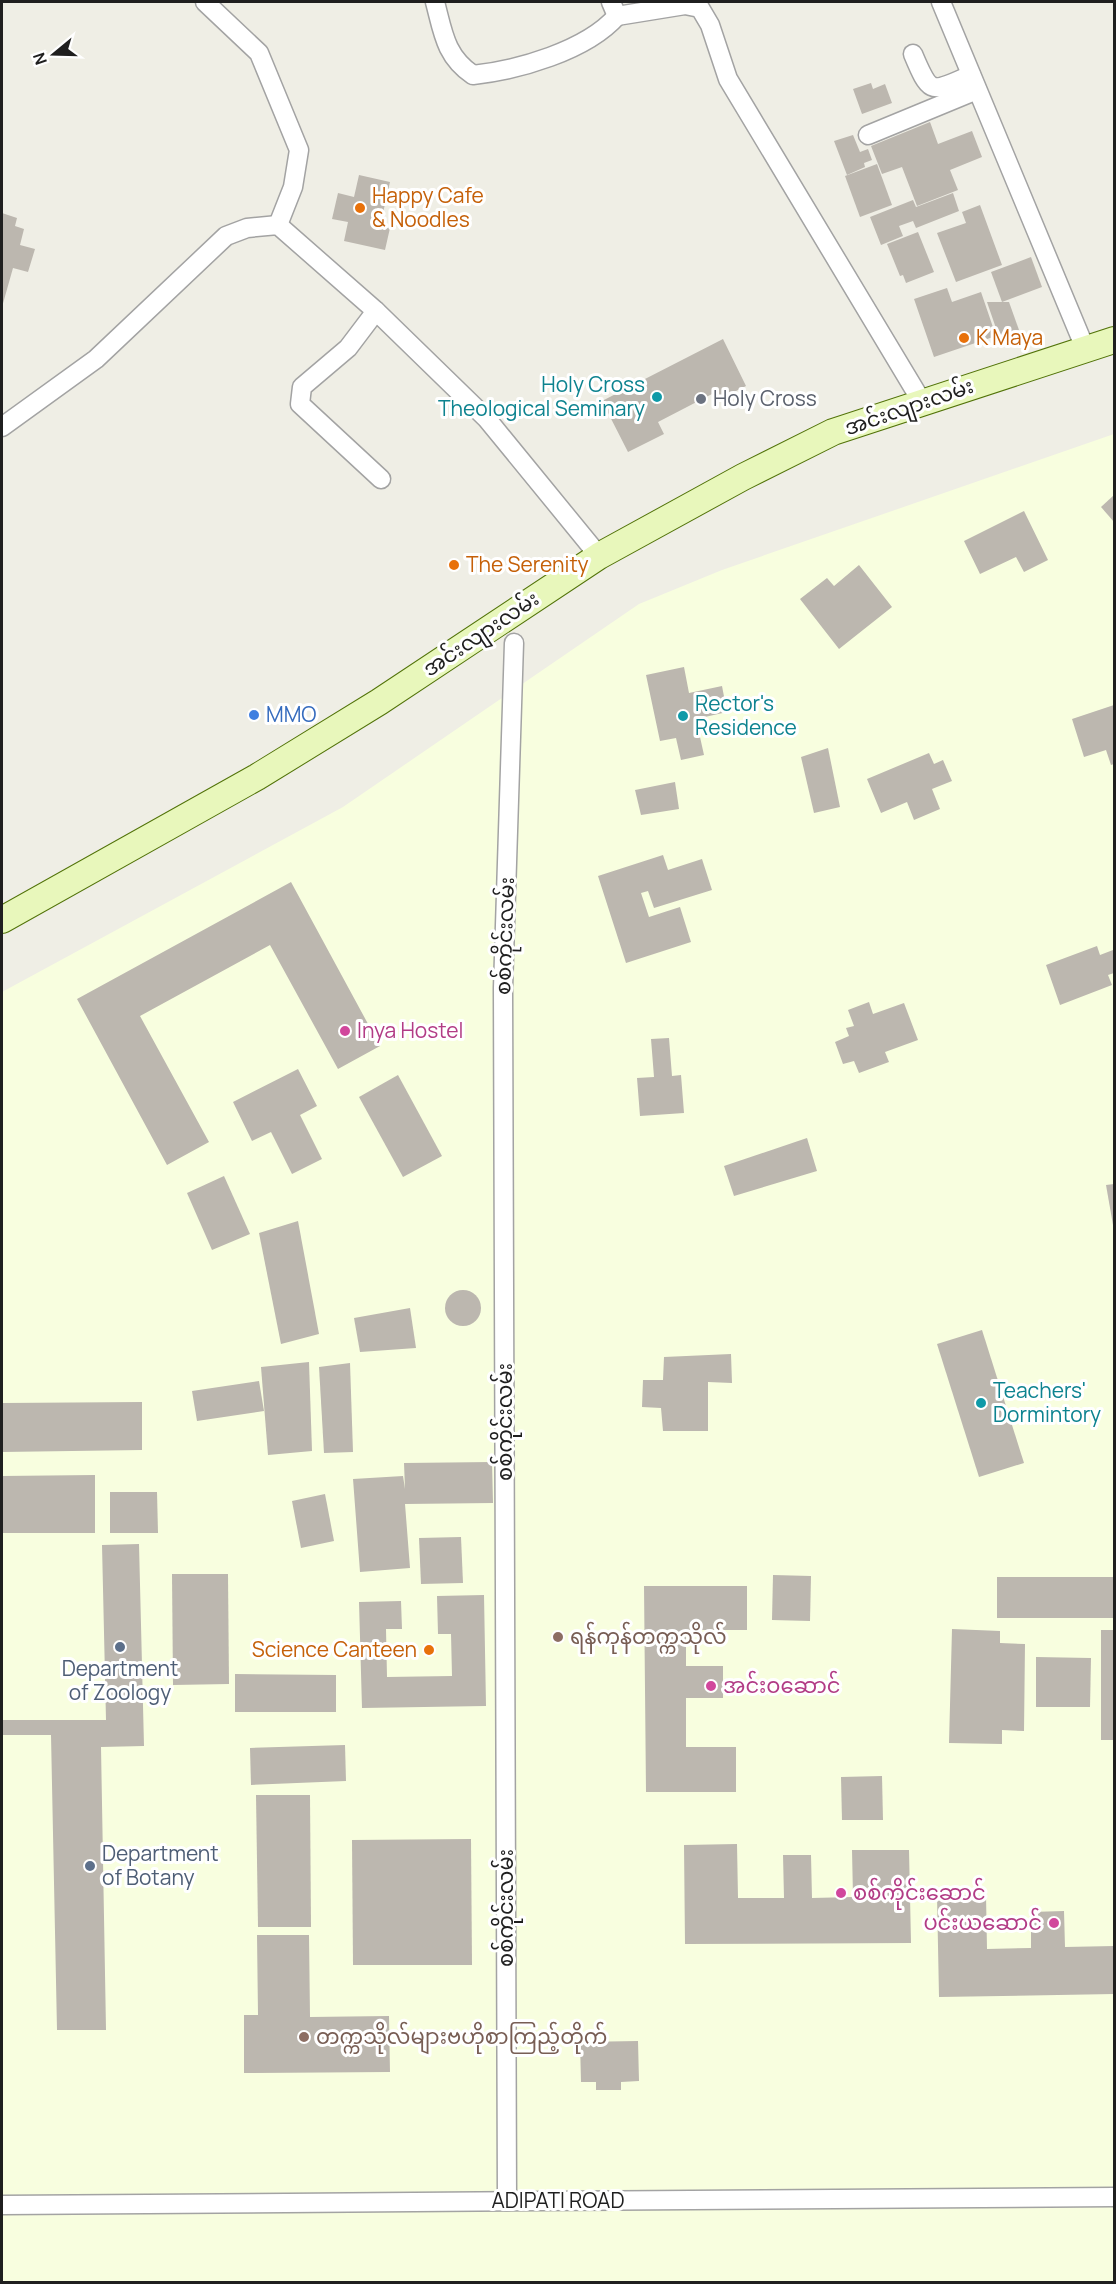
<svg xmlns="http://www.w3.org/2000/svg" width="1116" height="2284" viewBox="0 0 1116 2284" font-family="Manrope,'Noto Sans Myanmar',sans-serif">
<rect width="100%" height="100%" fill="#efeee5"/>
<path fill="#f8fedf" d="M 1114,434 L 1114,2282 L 2,2282 L 2,992 L 343,807 L 639,604 L 722,570 Z"/>
<g fill="#bcb7af">
<path d="M 871,83 L 873,89 L 885,84 L 892,103 L 862,114 L 853,89 Z"/>
<path d="M 930,122 L 938,144 L 972,131 L 982,157 L 950,170 L 958,190 L 917,206 L 902,167 L 882,174 L 871,146 Z"/>
<path d="M 853,135 L 860,152 L 868,149 L 872,160 L 864,163 L 865,167 L 847,175 L 834,141 Z"/>
<path d="M 877,164 L 892,205 L 860,217 L 845,176 Z"/>
<path d="M 359,175 L 390,182 L 380,226 L 390,228 L 385,250 L 344,241 L 348,222 L 332,219 L 338,193 L 354,197 Z"/>
<path d="M 953,193 L 959,211 L 916,228 L 913,221 L 899,226 L 903,236 L 881,245 L 870,217 L 913,200 L 916,207 Z"/>
<path d="M 980,205 L 1002,265 L 956,282 L 937,233 L 966,223 L 962,212 Z"/>
<path d="M 2,213 L 17,218 L 15,226 L 24,229 L 20,245 L 35,249 L 28,272 L 13,268 L 2,307 Z"/>
<path d="M 918,232 L 934,272 L 906,283 L 903,275 L 900,276 L 887,244 Z"/>
<path d="M 1031,257 L 1042,287 L 1002,302 L 991,272 Z"/>
<path d="M 947,288 L 952,302 L 981,292 L 996,336 L 934,357 L 914,299 Z"/>
<path d="M 987,302 L 1009,302 L 1019,330 L 999,337 Z"/>
<path d="M 723,339 L 746,386 L 716,401 L 712,394 L 658,422 L 664,434 L 628,452 L 602,401 Z"/>
<path d="M 1114,495 L 1114,522 L 1101,507 Z"/>
<path d="M 1024,511 L 1048,560 L 1024,572 L 1016,557 L 980,574 L 964,541 Z"/>
<path d="M 859,565 L 892,607 L 839,649 L 800,599 L 827,578 L 834,586 Z"/>
<path d="M 684,667 L 689,693 L 722,686 L 727,712 L 696,719 L 704,755 L 681,760 L 676,738 L 660,741 L 646,675 Z"/>
<path d="M 1114,705 L 1114,764 L 1111,765 L 1106,750 L 1084,757 L 1072,719 Z"/>
<path d="M 828,748 L 840,807 L 814,813 L 801,757 Z"/>
<path d="M 929,753 L 934,764 L 943,760 L 952,781 L 932,789 L 940,809 L 914,820 L 907,802 L 881,813 L 867,779 Z"/>
<path d="M 675,782 L 679,809 L 641,815 L 635,790 Z"/>
<path d="M 663,855 L 668,870 L 702,859 L 712,890 L 654,908 L 648,891 L 641,893 L 649,917 L 680,907 L 691,942 L 626,963 L 598,876 Z"/>
<path d="M 291,882 L 380,1046 L 338,1069 L 270,945 L 140,1016 L 209,1142 L 167,1165 L 77,999 Z"/>
<path d="M 1097,946 L 1100,955 L 1113,950 L 1114,973 L 1108,975 L 1112,985 L 1060,1005 L 1046,965 Z"/>
<path d="M 869,1002 L 873,1014 L 904,1003 L 918,1040 L 885,1052 L 889,1062 L 859,1073 L 854,1061 L 843,1064 L 835,1042 L 849,1036 L 846,1028 L 854,1026 L 848,1010 Z"/>
<path d="M 669,1038 L 672,1076 L 681,1075 L 684,1113 L 640,1116 L 637,1078 L 654,1077 L 651,1039 Z"/>
<path d="M 298,1069 L 317,1106 L 300,1115 L 322,1159 L 292,1174 L 271,1132 L 252,1141 L 233,1102 Z"/>
<path d="M 398,1075 L 442,1156 L 403,1177 L 359,1097 Z"/>
<path d="M 807,1138 L 817,1171 L 734,1196 L 724,1166 Z"/>
<path d="M 224,1176 L 250,1234 L 212,1250 L 187,1193 Z"/>
<path d="M 1114,1184 L 1114,1225 L 1113,1225 L 1106,1185 Z"/>
<path d="M 298,1221 L 319,1334 L 281,1344 L 259,1233 Z"/>
<circle cx="463" cy="1308" r="18"/>
<path d="M 410,1308 L 416,1348 L 360,1352 L 354,1318 Z"/>
<path d="M 982,1330 L 1024,1463 L 979,1477 L 937,1344 Z"/>
<path d="M 731,1354 L 732,1383 L 708,1382 L 708,1431 L 663,1431 L 661,1408 L 642,1407 L 643,1380 L 663,1380 L 664,1357 Z"/>
<path d="M 309,1362 L 312,1451 L 268,1455 L 261,1367 Z"/>
<path d="M 350,1363 L 353,1452 L 324,1453 L 319,1367 Z"/>
<path d="M 259,1381 L 264,1411 L 197,1421 L 192,1391 Z"/>
<path d="M 142,1402 L 142,1450 L 2,1452 L 2,1403 Z"/>
<path d="M 492,1462 L 493,1503 L 405,1504 L 410,1568 L 360,1572 L 353,1479 L 403,1476 L 405,1489 L 404,1463 Z"/>
<path d="M 95,1475 L 95,1533 L 2,1533 L 2,1476 Z"/>
<path d="M 110,1492 L 157,1492 L 158,1533 L 110,1533 Z"/>
<path d="M 325,1494 L 334,1541 L 301,1548 L 292,1501 Z"/>
<path d="M 461,1537 L 463,1583 L 421,1584 L 419,1538 Z"/>
<path d="M 139,1544 L 144,1746 L 101,1747 L 106,2030 L 57,2030 L 51,1735 L 2,1735 L 2,1720 L 106,1720 L 102,1545 Z"/>
<path d="M 172,1574 L 228,1574 L 229,1684 L 173,1685 Z"/>
<path d="M 773,1575 L 811,1576 L 810,1621 L 772,1620 Z"/>
<rect x="997" y="1577" width="117" height="41"/>
<path d="M 644,1586 L 747,1586 L 747,1630 L 686,1630 L 686,1666 L 723,1666 L 723,1698 L 686,1698 L 686,1747 L 736,1747 L 736,1792 L 646,1792 Z"/>
<path d="M 484,1595 L 486,1706 L 362,1708 L 359,1602 L 401,1601 L 402,1629 L 386,1629 L 387,1677 L 452,1676 L 451,1634 L 438,1634 L 437,1596 Z"/>
<path d="M 952,1629 L 1000,1631 L 1000,1643 L 1025,1644 L 1024,1731 L 1002,1730 L 1002,1744 L 949,1743 Z"/>
<rect x="1101" y="1630" width="13" height="110"/>
<path d="M 1036,1657 L 1091,1658 L 1090,1707 L 1036,1707 Z"/>
<path d="M 235,1674 L 336,1675 L 336,1712 L 235,1712 Z"/>
<path d="M 345,1745 L 346,1781 L 251,1785 L 250,1748 Z"/>
<path d="M 882,1776 L 883,1820 L 842,1820 L 841,1777 Z"/>
<path d="M 256,1795 L 310,1795 L 311,1927 L 258,1927 Z"/>
<path d="M 471,1839 L 472,1965 L 353,1965 L 352,1840 Z"/>
<path d="M 737,1844 L 738,1898 L 784,1898 L 783,1855 L 811,1855 L 812,1898 L 853,1897 L 852,1850 L 909,1850 L 911,1943 L 685,1944 L 684,1845 Z"/>
<path d="M 937,1895 L 986,1895 L 987,1949 L 1031,1948 L 1031,1912 L 1064,1911 L 1065,1947 L 1114,1946 L 1114,1994 L 939,1997 Z"/>
<path d="M 257,1935 L 309,1935 L 310,2017 L 389,2016 L 390,2072 L 244,2073 L 244,2015 L 258,2015 Z"/>
<path d="M 638,2041 L 639,2081 L 621,2082 L 621,2090 L 596,2090 L 596,2082 L 581,2082 L 580,2042 Z"/>
</g>
<g fill="none" stroke-linecap="round" stroke-linejoin="round">
<g stroke="#a3a3a3" stroke-width="21">
<g id="street">
<path d="M 205,2 L 259,53 L 299,150 L 293,187 L 278,225"/>
<path d="M 435,2 C 443,32 445,56 473,75 C 518,70 586,51 617,16"/>
<path d="M 611,2 L 617,16 L 685,5 L 700,8 L 710,25 L 728,79 L 922,402"/>
<path d="M 941,2 L 1085,348"/>
<path d="M 913,54 C 931,97 931,92 971,75"/>
<path d="M 868,135 L 977,90"/>
<path d="M 376,311 L 348,348 L 302,387 L 300,404 L 381,479"/>
<path d="M 2,427 L 96,359 L 226,236 L 247,228 L 278,225 L 376,311 L 487,419 L 599,556"/>
<path d="M 507,2201 L 503,988 L 514,643"/>
<path d="M 2,2205 L 1114,2197"/>
</g>
</g>
<g stroke="#527309" stroke-width="28">
<path id="secondary" d="M 2,920 L 257,777 L 379,702 L 599,556 L 743,477 L 833,432 L 1114,340"/>
</g>
<use href="#street" stroke="#fff" stroke-width="18"/>
<use href="#secondary" stroke="#e8f7bb" stroke-width="26"/>
</g>
<g fill="#e8710a" stroke="#fff" stroke-width="2">
<circle cx="360" cy="208" r="6"/>
<circle cx="964" cy="338" r="6"/>
<circle cx="454" cy="565" r="6"/>
<circle cx="429" cy="1650" r="6"/>
</g>
<g fill="#0f9aa8" stroke="#fff" stroke-width="2">
<circle cx="657" cy="397" r="6"/>
<circle cx="683" cy="716" r="6"/>
<circle cx="981" cy="1403" r="6"/>
</g>
<circle fill="#6b7280" stroke="#fff" stroke-width="2" cx="701" cy="399" r="6"/>
<circle fill="#3f7fe0" stroke="#fff" stroke-width="2" cx="254" cy="715" r="6"/>
<g fill="#d1479c" stroke="#fff" stroke-width="2">
<circle cx="345" cy="1031" r="6"/>
<circle cx="711" cy="1686" r="6"/>
<circle cx="841" cy="1893" r="6"/>
<circle cx="1054" cy="1923" r="6"/>
</g>
<g fill="#8d6e63" stroke="#fff" stroke-width="2">
<circle cx="558" cy="1637" r="6"/>
<circle cx="304" cy="2037" r="6"/>
</g>
<g fill="#5c6f8a" stroke="#fff" stroke-width="2">
<circle cx="120" cy="1647" r="6"/>
<circle cx="90" cy="1866" r="6"/>
</g>
<g text-anchor="middle" stroke-width="6" stroke-linejoin="round" paint-order="stroke">
<g font-size="21" fill="#c56008" stroke="#fff" text-anchor="start">
<text x="372" y="203">Happy Cafe<tspan x="372" dy="24">&amp; Noodles</tspan></text>
<text x="976" y="345">K Maya</text>
<text x="466" y="572">The Serenity</text>
<text x="417" y="1657" text-anchor="end">Science Canteen</text>
</g>
<g font-size="21" fill="#0d838f" stroke="#fff" text-anchor="start">
<text x="645" y="392" text-anchor="end">Holy Cross<tspan x="645" dy="24">Theological Seminary</tspan></text>
<text x="695" y="711">Rector's<tspan x="695" dy="24">Residence</tspan></text>
<text x="993" y="1398">Teachers'<tspan x="993" dy="24">Dormintory</tspan></text>
</g>
<g font-size="21" fill="#5b616d" stroke="#fff" text-anchor="start">
<text x="713" y="406">Holy Cross</text>
</g>
<g font-size="21" fill="#1f1f1f" stroke="#fff">
<text transform="translate(909 407) rotate(-19)" y="7">အင်းလျားလမ်း</text>
<text transform="translate(481 634) rotate(-34)" y="7">အင်းလျားလမ်း</text>
<text transform="translate(505 936) rotate(-88)" y="7">စစ်ကိုင်းလမ်း</text>
<text transform="translate(505 1422) rotate(-90)" y="7">စစ်ကိုင်းလမ်း</text>
<text transform="translate(506 1908) rotate(-90)" y="7">စစ်ကိုင်းလမ်း</text>
<text x="558" y="2208">ADIPATI ROAD</text>
</g>
<g font-size="21" fill="#366cbe" stroke="#fff" text-anchor="start">
<text x="266" y="722">MMO</text>
</g>
<g font-size="21" fill="#b23c85" stroke="#fff" text-anchor="start">
<text x="357" y="1038">Inya Hostel</text>
<text x="723" y="1693">အင်းဝ‌ဆောင်</text>
<text x="853" y="1900">စစ်ကိုင်းဆောင်</text>
<text x="1042" y="1930" text-anchor="end">ပင်းယဆောင်</text>
</g>
<g font-size="21" fill="#785e54" stroke="#fff" text-anchor="start">
<text x="570" y="1644">ရန်ကုန်တက္ကသိုလ်</text>
<text x="316" y="2044">တက္ကသိုလ်များဗဟိုစာကြည့်တိုက်</text>
</g>
<g font-size="21" fill="#4e5e75" stroke="#fff">
<text x="120" y="1676">Department<tspan x="120" dy="24">of Zoology</tspan></text>
<text x="102" y="1861" text-anchor="start">Department<tspan x="102" dy="24">of Botany</tspan></text>
</g>
</g>
<rect width="1116" height="2284" fill="none" stroke="#1f1f1f" stroke-width="6"/>
<g transform="translate(54 54) rotate(251)" stroke="#ffffff" stroke-width="4.5" paint-order="stroke">
<path d="M0-4.5L10 22L0 15L-10 22Z" fill="#1f1f1f"/>
<text y="-9" font-size="16" font-weight="bold" text-anchor="middle" fill="#1f1f1f">N</text>
</g>
</svg>
